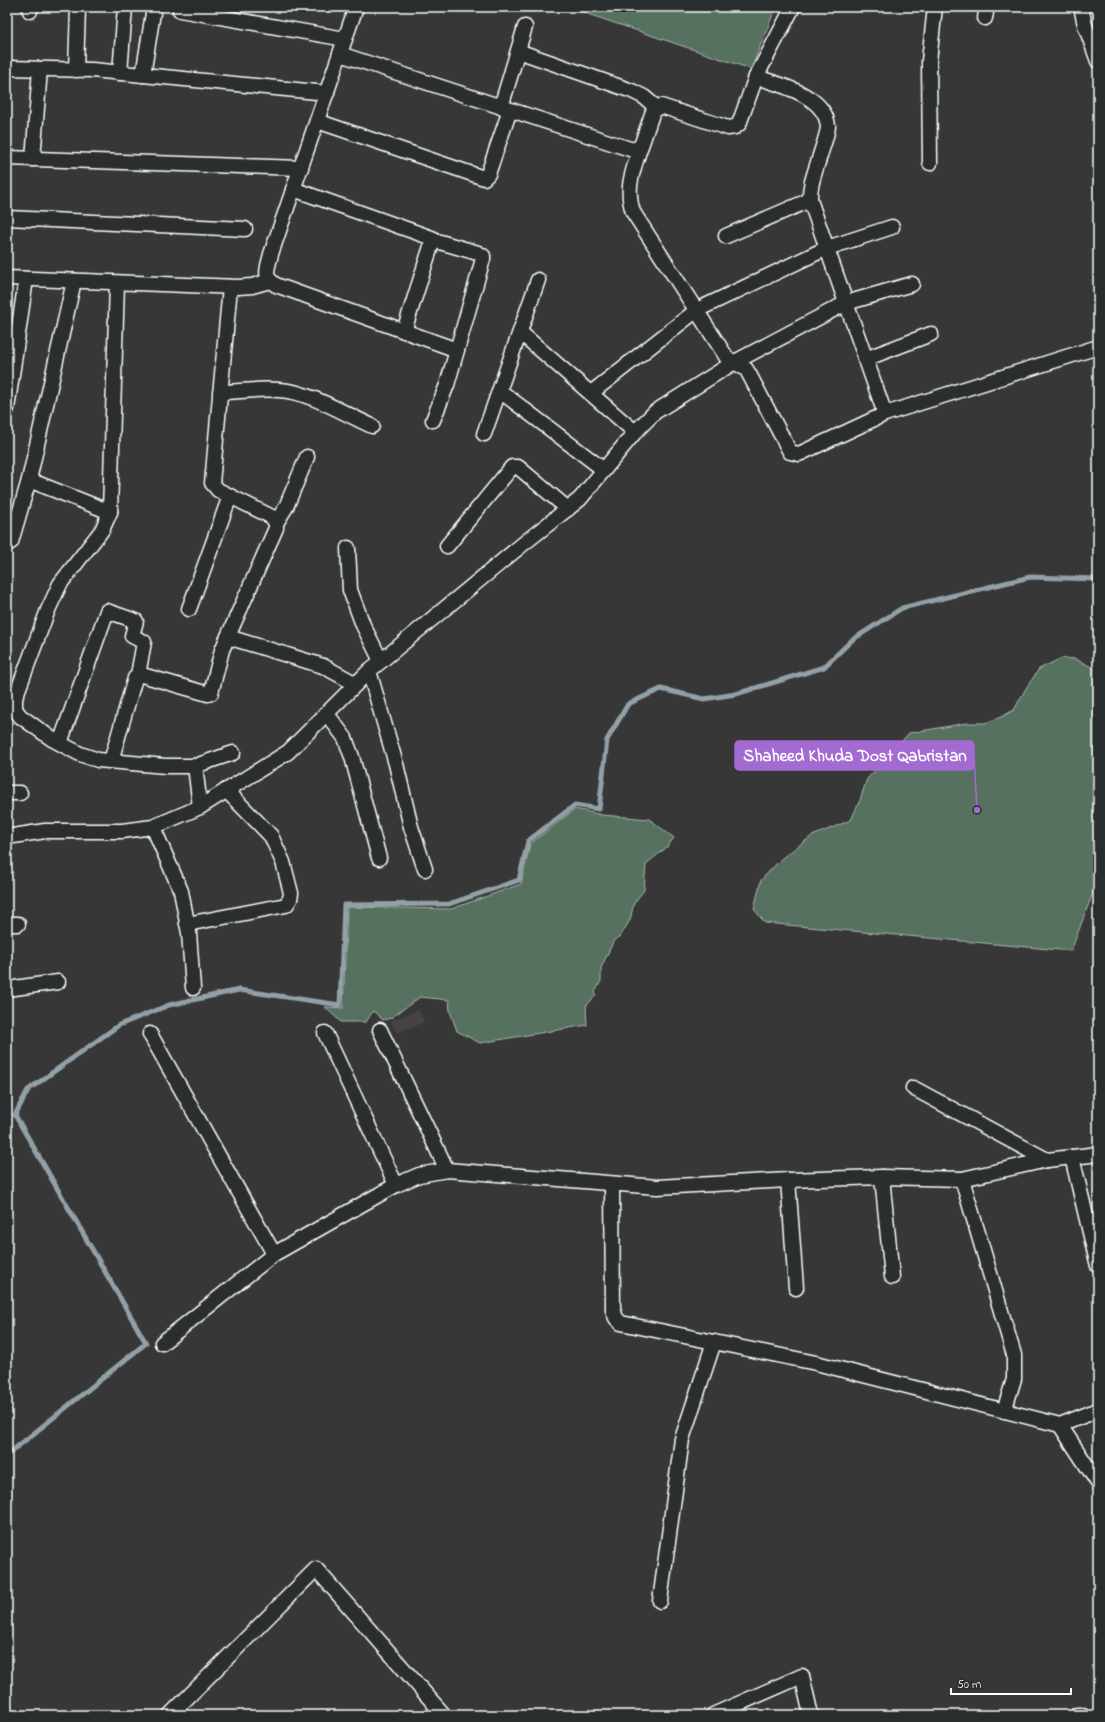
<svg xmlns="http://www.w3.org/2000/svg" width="1105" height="1722" viewBox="0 0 1105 1722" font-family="'Indie Flower',sans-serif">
<rect width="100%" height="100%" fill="#383737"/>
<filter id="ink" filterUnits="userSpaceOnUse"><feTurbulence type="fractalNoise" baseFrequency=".025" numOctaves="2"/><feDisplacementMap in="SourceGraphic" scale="8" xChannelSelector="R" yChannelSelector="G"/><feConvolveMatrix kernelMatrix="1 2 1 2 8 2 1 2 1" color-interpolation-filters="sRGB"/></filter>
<g filter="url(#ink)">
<path fill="#494342" d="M 419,1009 L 424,1022 L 397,1033 L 391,1021 Z"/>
<g fill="#56715f" stroke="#aab8af">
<path d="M 567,7 L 776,7 L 751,69 Z"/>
<path d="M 1062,658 L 1075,659 L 1098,670 L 1098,879 L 1071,951 L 765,923 L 754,909 L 761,880 L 782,858 L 812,836 L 851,820 L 860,800 L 867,779 L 909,733 L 967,723 L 985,723 L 1001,717 L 1014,710 L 1025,690 L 1039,669 Z"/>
<path d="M 575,809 L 602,815 L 649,819 L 674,838 L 667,847 L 646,864 L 644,890 L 634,903 L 630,920 L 620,937 L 614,940 L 601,968 L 601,981 L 595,992 L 596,995 L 586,1006 L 587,1025 L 480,1043 L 457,1031 L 450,1011 L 449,1000 L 420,997 L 391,1018 L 383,1020 L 373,1011 L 366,1022 L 341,1022 L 325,1007 L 343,1008 L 347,907 L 451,909 L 521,884 L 530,844 Z"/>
</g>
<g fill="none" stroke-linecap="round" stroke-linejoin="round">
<path stroke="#92a1a8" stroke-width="5" d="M 7,1455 L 146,1343 L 15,1115 L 28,1090 L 119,1025 L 169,1005 L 239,990 L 340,1005 L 344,905 L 449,904 L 519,880 L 528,841 L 575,805 L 599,809 L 607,740 L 628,704 L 661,689 L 704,699 L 736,694 L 824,667 L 852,640 L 902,608 L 1030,577 L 1098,579"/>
<g stroke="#fff" stroke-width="17">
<g id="minor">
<path d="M 356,7 L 271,254 C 268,268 262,276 276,285 L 457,350"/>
<path d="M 1081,7 L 1085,25 L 1098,61"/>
<path d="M 180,10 L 345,39"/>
<path d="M 30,11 L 30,7"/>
<path d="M 985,18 L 987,7"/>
<path d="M 518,51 L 632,91 L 644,97 L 657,108"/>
<path d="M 340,54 L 633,150 L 641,146 L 653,111 L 661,106 L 728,128 L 735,127 L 739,124 L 756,77 L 793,7"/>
<path d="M 7,68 L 92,70 L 327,93"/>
<path d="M 76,70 L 78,7"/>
<path d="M 120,73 L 125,7"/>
<path d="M 143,75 L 154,7"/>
<path d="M 756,77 C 780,85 825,95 828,126 C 828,134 821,151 819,159 C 815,172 809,186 810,200 L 885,414"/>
<path d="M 501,107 L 525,27"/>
<path d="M 317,121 L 484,178 L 488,174 L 510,110"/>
<path d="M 640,148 C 633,171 625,188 633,212 L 727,358 L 746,369 L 749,374 L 790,452 L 799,454 L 885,414 L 1098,347"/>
<path d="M 7,158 L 301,168"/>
<path d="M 33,159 L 40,69"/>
<path d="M 930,163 L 929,61 L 935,7"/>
<path d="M 293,189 L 432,238 L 432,243 L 404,331"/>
<path d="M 7,218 L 245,229"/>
<path d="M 726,236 L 810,200"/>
<path d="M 433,240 L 478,253 L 483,256 L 483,259 L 447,385 L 433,420"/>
<path d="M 7,278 L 238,287 L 252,286 L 270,281"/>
<path d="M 117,283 L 110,512 L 102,530 L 60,584 L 48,610 L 15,698 L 15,709 L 20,716 L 52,739 L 80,754 L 98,760 L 165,766 L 195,766 L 233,753"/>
<path d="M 521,333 L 635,432"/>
<path d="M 865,359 L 931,334"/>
<path d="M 500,391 L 604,470"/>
<path d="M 220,392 C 240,392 260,388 279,390 C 308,391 345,414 372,426"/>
<path d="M 591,393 L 697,310 L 827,248 L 892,227"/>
<path d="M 7,409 L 26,279"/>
<path d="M 484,434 L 538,280"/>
<path d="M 29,480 L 110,512"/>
<path d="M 276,523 L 286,507 L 307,457"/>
<path d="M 11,542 L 29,480 L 74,281"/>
<path d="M 447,546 L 512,467 L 518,467 L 568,509"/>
<path d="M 348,548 L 350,590 L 363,625 L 381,661"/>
<path d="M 189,609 L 230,496"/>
<path d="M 228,637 L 323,666 L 356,684"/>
<path d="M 369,671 L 396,764 L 411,827 L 425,869"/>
<path d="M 327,714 L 345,738 L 352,757 L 379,858"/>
<path d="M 60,743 L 107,611 L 136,621 L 132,636 L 144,642 L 138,675"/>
<path d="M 111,761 L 135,678 L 138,675 L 142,675 L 208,694 L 211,693 L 222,650 L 276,528 L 276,523 L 272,517 L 218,490 L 212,483 L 230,287"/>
<path d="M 195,766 L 200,807"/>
<path d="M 7,793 L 20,793"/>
<path d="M 153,827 L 181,891 L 189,933 L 193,988"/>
<path d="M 7,837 L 45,831 L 122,831 L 153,827 L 200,807 L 288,752 L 369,671 L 523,544 L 580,499 L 635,432 L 655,412 L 733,363 L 846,303 L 912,284"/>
<path d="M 7,924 L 18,924"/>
<path d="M 187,924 L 286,905 L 290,899 L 291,893 L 283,862 L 271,836 L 226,790"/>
<path d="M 7,989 L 58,982"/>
<path d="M 380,1030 L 447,1170"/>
<path d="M 325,1033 L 396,1185"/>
<path d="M 150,1034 L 274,1254"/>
<path d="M 913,1088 L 1047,1160"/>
<path d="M 1072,1157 L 1098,1266"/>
<path d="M 882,1177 L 892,1277"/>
<path d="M 962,1179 L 1014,1355 L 1014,1379 L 1004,1411"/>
<path d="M 788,1180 L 796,1288"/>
<path d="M 612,1184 L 613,1310 L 616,1318 L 621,1323 L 816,1363 L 1060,1425 L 1098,1410"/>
<path d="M 162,1343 L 274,1254 L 396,1185 L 419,1175 L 447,1170 L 657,1187 L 788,1180 L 882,1177 L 962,1179 L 1047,1160 L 1098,1154"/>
<path d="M 1060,1425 L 1098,1483"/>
<path d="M 660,1601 L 682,1439 L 714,1342"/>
<path d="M 170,1715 L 316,1569 L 444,1715"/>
<path d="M 713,1715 L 802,1676 L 811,1715"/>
<path d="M 1077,1715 L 1083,1715"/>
</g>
</g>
<use href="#minor" stroke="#2a2d2e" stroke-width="14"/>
</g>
</g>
<path fill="none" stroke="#a36bd2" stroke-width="1.5" d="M977 810L974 755"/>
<circle fill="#a36bd2" stroke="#2a2d2e" stroke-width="1.5" cx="977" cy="810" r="4"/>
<rect fill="#a36bd2" stroke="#a36bd2" stroke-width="1.5" x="735" y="741" width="239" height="29" rx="4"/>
<g font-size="17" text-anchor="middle" font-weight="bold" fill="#fff">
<text x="855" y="761">Shaheed Khuda Dost Qabristan</text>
</g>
<rect width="1105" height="1722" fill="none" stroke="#2a2d2e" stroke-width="24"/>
<rect x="12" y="12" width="1081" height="1698" fill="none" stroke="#fff" stroke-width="1.5" filter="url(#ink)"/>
<path d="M951 1688v6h120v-6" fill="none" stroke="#ffffff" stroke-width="2"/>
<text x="957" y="1688" font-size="12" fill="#ffffff" stroke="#2a2d2e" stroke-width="3" paint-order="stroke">50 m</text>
</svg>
